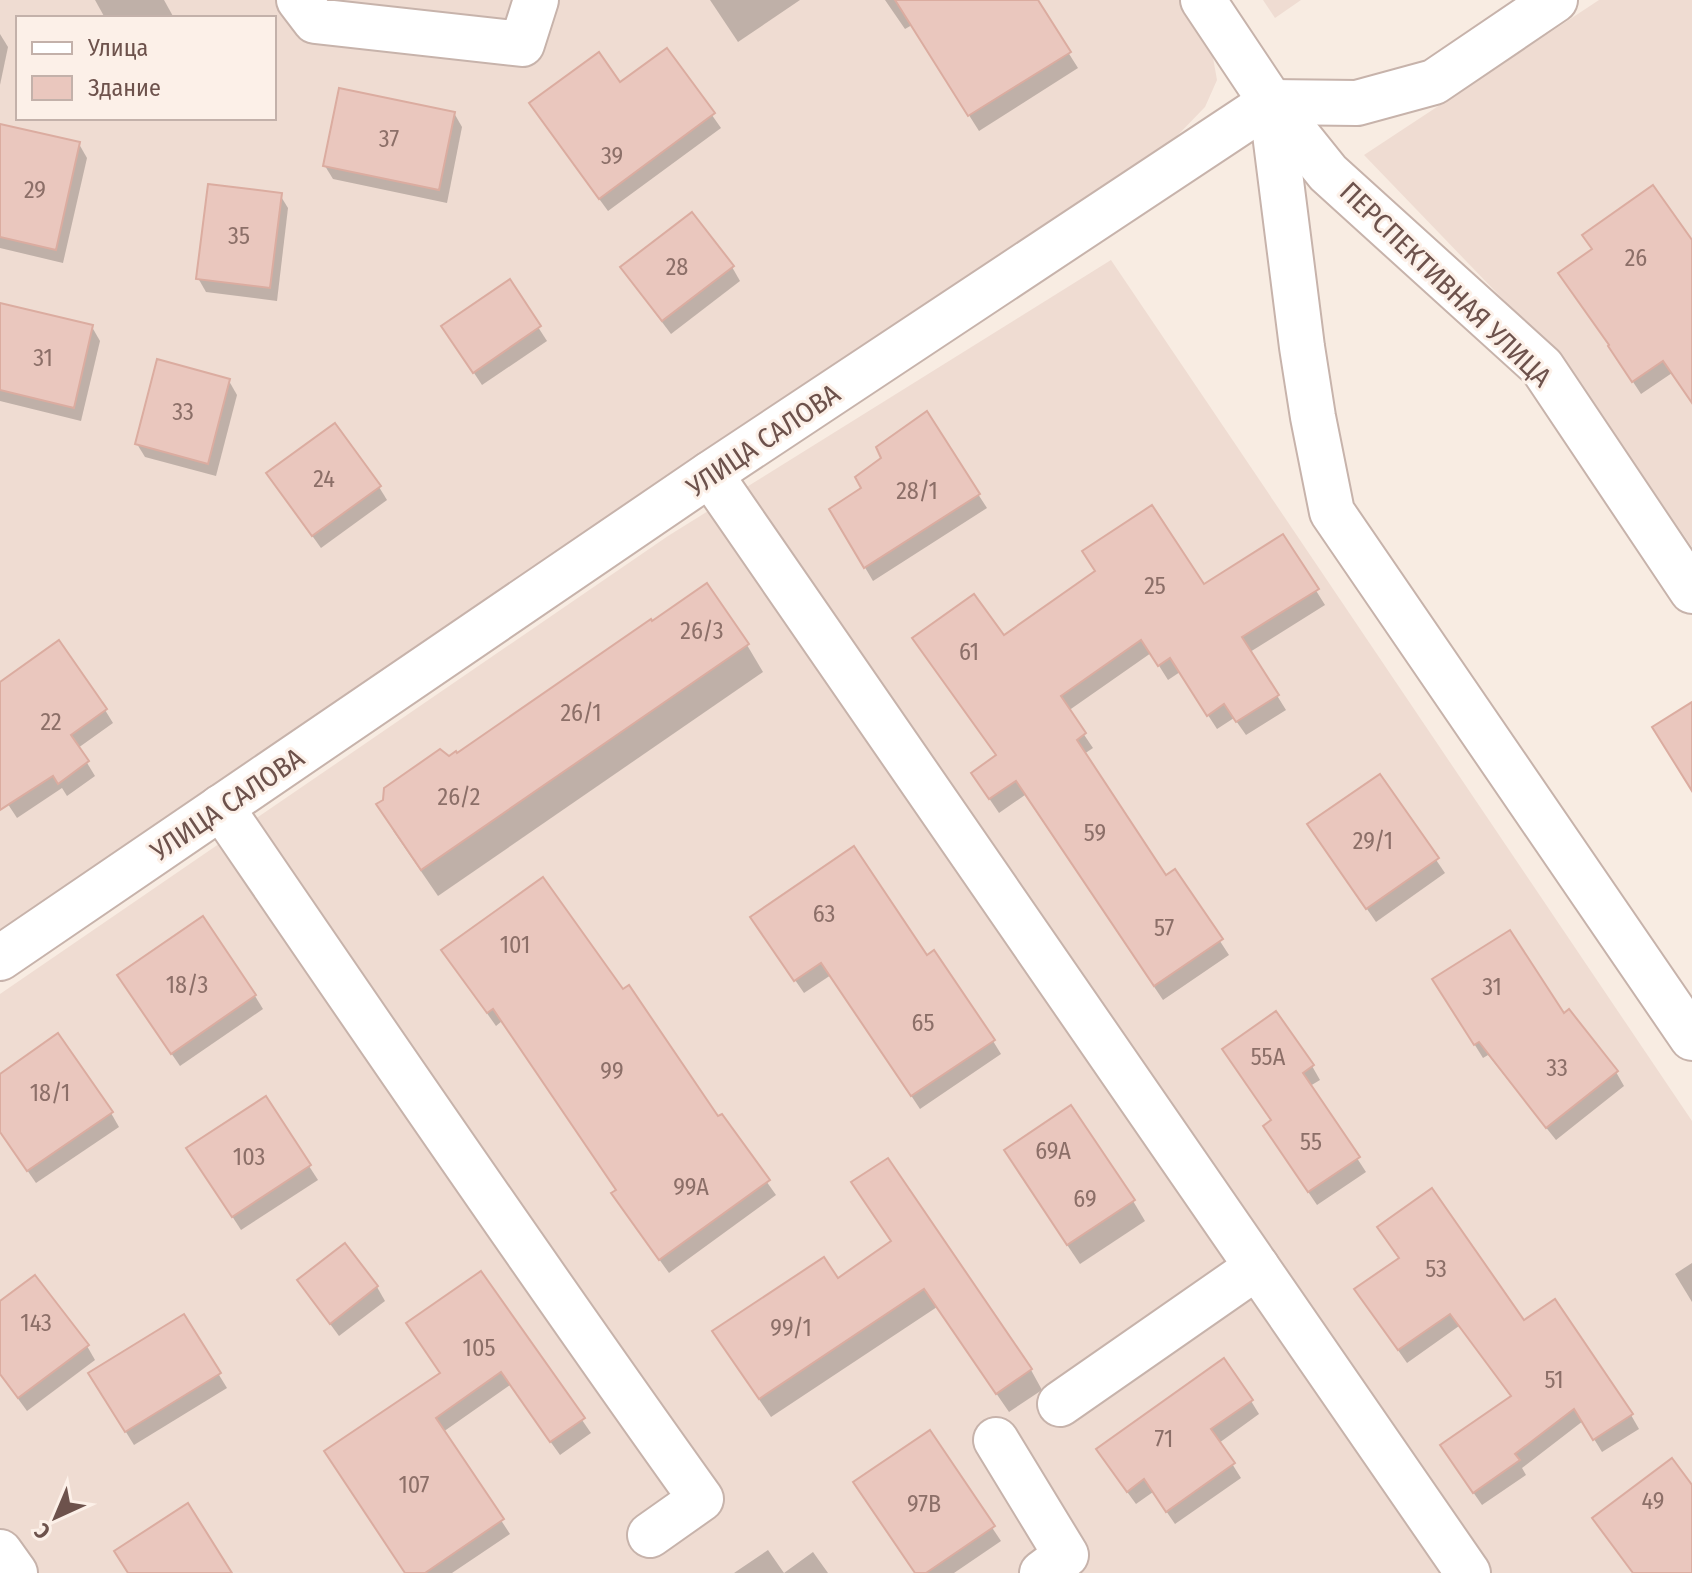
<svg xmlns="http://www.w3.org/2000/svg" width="1692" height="1573" viewBox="0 0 1692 1573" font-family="'Fira Sans Condensed',sans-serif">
<rect width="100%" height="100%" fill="#f8ece2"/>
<g fill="#efdcd2" fill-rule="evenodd">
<path d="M 0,0 L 1184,0 L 1210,41 L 1217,80 L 1205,107 L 1175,138 L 673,478 L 0,941 ZM 18,18 L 274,18 L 274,118 L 18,118 Z"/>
<path d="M 1263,0 L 1301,0 L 1275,18 Z"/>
<path d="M 1599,0 L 1692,0 L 1692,547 L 1568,367 L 1364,155 Z"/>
<path d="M 1111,260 L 1692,1121 L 1692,1573 L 0,1573 L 0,994 L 668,536 Z"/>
</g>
<g fill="#0003">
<path d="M 95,0 L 164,0 L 174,18 L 105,18 Z"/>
<path d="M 710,0 L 800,0 L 738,42 Z"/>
<path d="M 885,0 L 1035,0 L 1078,68 L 979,131 L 912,25 L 905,29 Z"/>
<path d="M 0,34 L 8,47 L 0,85 Z"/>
<path d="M 667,51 L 721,128 L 608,211 L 539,117 L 532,104 L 620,85 Z"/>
<path d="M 454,113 L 462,127 L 447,203 L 333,179 L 325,166 Z"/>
<path d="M 79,144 L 87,158 L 63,263 L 0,248 L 0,147 Z"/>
<path d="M 280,195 L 288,208 L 277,301 L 206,292 L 198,278 Z"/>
<path d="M 691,215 L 732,267 L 740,281 L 671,334 L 631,281 L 623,268 Z"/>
<path d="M 1692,243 L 1692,402 L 1672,373 L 1641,394 L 1610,347 Z"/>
<path d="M 509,282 L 547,341 L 482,385 L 452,340 Z"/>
<path d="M 0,305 L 92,327 L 100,341 L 81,421 L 0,401 Z"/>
<path d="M 229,381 L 237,395 L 216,476 L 145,457 L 137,444 Z"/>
<path d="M 926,414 L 987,508 L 873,581 L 831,510 L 863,489 L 884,459 Z"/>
<path d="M 277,487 L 379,487 L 387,500 L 321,548 Z"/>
<path d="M 1282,536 L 1325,605 L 1250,652 L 1286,710 L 1246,735 L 1234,718 L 1217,729 L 1180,672 L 1168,680 L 1151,653 L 1068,711 L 1093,748 L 1084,754 L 1166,878 L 1175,872 L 1229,955 L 1163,1000 L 1025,795 L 999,813 L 982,788 L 998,757 L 923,653 L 915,639 L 1003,638 L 1203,587 Z"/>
<path d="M 747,645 L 763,672 L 438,896 L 394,832 L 379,805 L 448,758 Z"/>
<path d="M 0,685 L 105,710 L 113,723 L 78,748 L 95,776 L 67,796 L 62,788 L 17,818 L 0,792 Z"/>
<path d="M 1379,776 L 1445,873 L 1376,922 L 1318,838 Z"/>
<path d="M 761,931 L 927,958 L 993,1041 L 1001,1054 L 920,1109 L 831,975 L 804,993 Z"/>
<path d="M 452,964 L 623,992 L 718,1119 L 721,1117 L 776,1195 L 669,1273 L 622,1208 L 618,1191 L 502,1021 L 496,1026 Z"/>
<path d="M 127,989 L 255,996 L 263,1009 L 180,1066 Z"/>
<path d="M 1443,994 L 1563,1016 L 1616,1072 L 1624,1086 L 1556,1140 L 1488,1055 L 1483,1058 Z"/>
<path d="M 1232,1063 L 1312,1066 L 1320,1080 L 1310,1086 L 1366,1172 L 1317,1205 L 1273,1140 L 1273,1121 Z"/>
<path d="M 0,1076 L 111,1113 L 119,1127 L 36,1183 L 0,1131 Z"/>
<path d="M 265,1098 L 318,1180 L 241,1230 L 197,1162 Z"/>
<path d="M 887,1161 L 1031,1370 L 1042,1390 L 1009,1412 L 937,1307 L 771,1417 L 726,1351 L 838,1280 L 892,1242 Z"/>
<path d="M 1018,1172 L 1133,1201 L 1145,1221 L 1080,1264 Z"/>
<path d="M 345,1246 L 377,1287 L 385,1301 L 339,1336 L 308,1294 L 300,1281 Z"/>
<path d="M 1692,1263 L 1692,1302 L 1675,1274 Z"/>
<path d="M 481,1274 L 591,1433 L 560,1455 L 510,1385 L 443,1432 L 510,1534 L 452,1573 L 406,1573 L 442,1374 Z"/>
<path d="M 0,1303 L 87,1346 L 95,1360 L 27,1411 L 0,1374 Z"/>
<path d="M 1365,1303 L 1524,1322 L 1631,1415 L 1639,1429 L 1602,1452 L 1583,1421 L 1522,1468 L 1526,1475 L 1482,1505 L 1450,1459 L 1512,1398 L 1459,1326 L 1407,1363 Z"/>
<path d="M 183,1316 L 227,1388 L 134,1445 L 98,1387 Z"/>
<path d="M 1251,1401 L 1259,1414 L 1219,1443 L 1241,1478 L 1175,1524 L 1153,1492 L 1136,1504 L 1106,1463 Z"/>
<path d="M 929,1433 L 1001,1541 L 954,1573 L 916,1573 Z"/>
<path d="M 768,1550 L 784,1573 L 813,1552 L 828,1573 L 734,1573 Z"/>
</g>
<g fill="#eac7be" stroke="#dbaca0" stroke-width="2">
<path d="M 895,0 L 1038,0 L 1071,52 L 968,116 Z"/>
<path d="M 667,48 L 715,113 L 599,199 L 529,103 L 599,52 L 620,82 Z"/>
<path d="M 339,88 L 455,112 L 439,190 L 323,166 Z"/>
<path d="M 0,124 L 80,142 L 56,250 L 0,237 Z"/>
<path d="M 208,184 L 282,193 L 270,288 L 196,279 Z"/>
<path d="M 1653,185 L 1692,240 L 1692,403 L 1663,361 L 1632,382 L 1608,346 L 1609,345 L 1558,273 L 1592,249 L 1582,235 Z"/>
<path d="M 692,212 L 734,266 L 662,321 L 620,267 Z"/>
<path d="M 510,279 L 541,326 L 473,373 L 441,326 Z"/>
<path d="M 0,303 L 93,325 L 74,408 L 0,390 Z"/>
<path d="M 157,359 L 230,379 L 208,464 L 135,444 Z"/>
<path d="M 927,411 L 980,494 L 864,568 L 829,509 L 861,488 L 855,477 L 881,458 L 876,447 Z"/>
<path d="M 335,423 L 381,486 L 312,536 L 266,473 Z"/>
<path d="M 1152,505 L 1204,584 L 1283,534 L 1319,589 L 1242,637 L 1279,695 L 1236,722 L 1224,704 L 1207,716 L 1170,658 L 1158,666 L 1141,640 L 1061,696 L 1086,733 L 1077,740 L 1166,875 L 1175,869 L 1223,939 L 1154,986 L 1016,781 L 989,799 L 971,773 L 996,755 L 912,638 L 974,594 L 1004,635 L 1095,571 L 1082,551 Z"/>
<path d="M 707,583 L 749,644 L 421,870 L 376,804 L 383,800 L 384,788 L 440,749 L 449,756 L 456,751 L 457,753 L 651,619 L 652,621 Z"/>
<path d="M 59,640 L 107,709 L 71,735 L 89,761 L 58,784 L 53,776 L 0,810 L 0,682 Z"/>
<path d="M 1692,702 L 1692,791 L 1652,727 Z"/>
<path d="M 1380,774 L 1439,858 L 1366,909 L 1307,824 Z"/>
<path d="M 854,846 L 927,955 L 934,950 L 995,1040 L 911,1096 L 821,963 L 794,981 L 750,917 Z"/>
<path d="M 543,877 L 623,989 L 629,985 L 718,1116 L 722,1114 L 770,1180 L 659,1260 L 611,1193 L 616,1190 L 493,1009 L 487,1013 L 441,950 Z"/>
<path d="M 203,916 L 256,995 L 171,1054 L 117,975 Z"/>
<path d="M 1510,930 L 1564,1013 L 1569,1009 L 1618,1071 L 1546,1128 L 1479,1042 L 1474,1045 L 1432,979 Z"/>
<path d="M 1276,1011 L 1314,1065 L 1303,1073 L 1360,1157 L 1308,1192 L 1263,1126 L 1271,1120 L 1222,1049 Z"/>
<path d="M 58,1033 L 113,1112 L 27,1171 L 0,1132 L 0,1074 Z"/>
<path d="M 266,1096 L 311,1165 L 232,1217 L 186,1148 Z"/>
<path d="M 1071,1105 L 1135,1200 L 1067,1245 L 1004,1150 Z"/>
<path d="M 888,1158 L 1032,1369 L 996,1394 L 924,1289 L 759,1399 L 712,1331 L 824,1257 L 838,1278 L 891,1241 L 851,1182 Z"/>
<path d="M 1432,1188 L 1524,1320 L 1555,1299 L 1633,1414 L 1593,1440 L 1574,1409 L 1515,1454 L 1520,1460 L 1473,1493 L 1440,1445 L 1511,1396 L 1450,1314 L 1398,1350 L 1354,1289 L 1399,1258 L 1377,1227 Z"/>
<path d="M 345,1243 L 378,1286 L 330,1324 L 297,1280 Z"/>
<path d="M 481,1271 L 585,1418 L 550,1442 L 501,1372 L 436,1418 L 504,1519 L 425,1573 L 405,1573 L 324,1451 L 440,1373 L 406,1323 Z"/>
<path d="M 35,1275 L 89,1345 L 18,1398 L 0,1374 L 0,1301 Z"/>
<path d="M 184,1314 L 221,1373 L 125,1432 L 88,1373 Z"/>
<path d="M 1224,1358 L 1253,1400 L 1211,1429 L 1235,1463 L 1166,1512 L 1144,1479 L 1127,1492 L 1096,1449 Z"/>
<path d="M 930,1430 L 995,1526 L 926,1573 L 915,1573 L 853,1482 Z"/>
<path d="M 1672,1458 L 1692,1485 L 1692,1573 L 1633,1573 L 1592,1518 Z"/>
<path d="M 188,1503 L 232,1573 L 128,1573 L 114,1551 Z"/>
</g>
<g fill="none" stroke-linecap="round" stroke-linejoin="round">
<g stroke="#c7b3ab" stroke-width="48">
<g id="minor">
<path d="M 299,0 L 315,21 L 522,44 L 536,0"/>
<path d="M 1203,0 L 1271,102 L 1328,173 L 1542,367 L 1692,591"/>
<path d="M 1271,102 L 1302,347 L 1313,417 L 1332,512 L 1692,1038"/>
<path d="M 710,474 L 1468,1573"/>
<path d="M 221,807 C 379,1039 538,1271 701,1499 L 650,1535"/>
<path d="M 0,958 L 710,474 L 1271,102 L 1357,103 L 1434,82 L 1555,0"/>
<path d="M 1060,1404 L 1257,1267"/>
<path d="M 996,1440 L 1066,1555 L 1042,1573"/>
<path d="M 0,1552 L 15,1573"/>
</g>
</g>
<use href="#minor" stroke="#fff" stroke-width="44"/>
</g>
<g text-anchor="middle" stroke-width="6" stroke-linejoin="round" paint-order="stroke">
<g font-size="24" fill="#8c6f68">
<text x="389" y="147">37</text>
<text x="612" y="164">39</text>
<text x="35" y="198">29</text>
<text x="239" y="244">35</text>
<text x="1636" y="266">26</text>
<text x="677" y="275">28</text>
<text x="43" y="366">31</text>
<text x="183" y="420">33</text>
<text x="324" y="487">24</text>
<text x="917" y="499">28/1</text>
<text x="1155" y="594">25</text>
<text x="702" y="639">26/3</text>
<text x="969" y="660">61</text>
<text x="581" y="721">26/1</text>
<text x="51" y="730">22</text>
<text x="459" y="805">26/2</text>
<text x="1095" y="841">59</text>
<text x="1373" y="849">29/1</text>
<text x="824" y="922">63</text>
<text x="1164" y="936">57</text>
<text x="515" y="953">101</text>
<text x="187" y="993">18/3</text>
<text x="1492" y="995">31</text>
<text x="923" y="1031">65</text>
<text x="1268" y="1065">55А</text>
<text x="1557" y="1076">33</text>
<text x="612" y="1079">99</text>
<text x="50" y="1101">18/1</text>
<text x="1311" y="1150">55</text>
<text x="1053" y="1159">69А</text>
<text x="249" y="1165">103</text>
<text x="691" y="1195">99А</text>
<text x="1085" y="1207">69</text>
<text x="1436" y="1277">53</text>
<text x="36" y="1331">143</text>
<text x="791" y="1336">99/1</text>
<text x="479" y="1356">105</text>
<text x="1554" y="1388">51</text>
<text x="1164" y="1447">71</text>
<text x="414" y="1493">107</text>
<text x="1653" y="1509">49</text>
<text x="924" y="1512">97В</text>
</g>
<g font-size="28" fill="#6d524c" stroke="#fcf0e8">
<text transform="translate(1446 284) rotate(44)" y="10">ПЕРСПЕКТИВНАЯ УЛИЦА</text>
<text transform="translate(763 440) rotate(-34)" y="10">УЛИЦА САЛОВА</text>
<text transform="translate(227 804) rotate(-34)" y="10">УЛИЦА САЛОВА</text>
</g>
</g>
<rect x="16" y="16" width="260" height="104" fill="#fcf0e8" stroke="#c3b1aa" stroke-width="2"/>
<rect x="32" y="42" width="40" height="12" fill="#ffffff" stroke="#c3b1aa" stroke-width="2"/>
<text x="88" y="56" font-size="24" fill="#6d524c">Улица</text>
<rect x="32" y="76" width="40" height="24" fill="#eac7be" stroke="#c3b1aa" stroke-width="2"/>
<text x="88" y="96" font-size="24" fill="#6d524c">Здание</text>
<g transform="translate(56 1517) rotate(224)" stroke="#fcf0e8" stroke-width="6" paint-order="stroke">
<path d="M0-6L14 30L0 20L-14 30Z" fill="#6d524c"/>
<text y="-12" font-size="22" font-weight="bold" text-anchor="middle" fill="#6d524c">С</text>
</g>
</svg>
